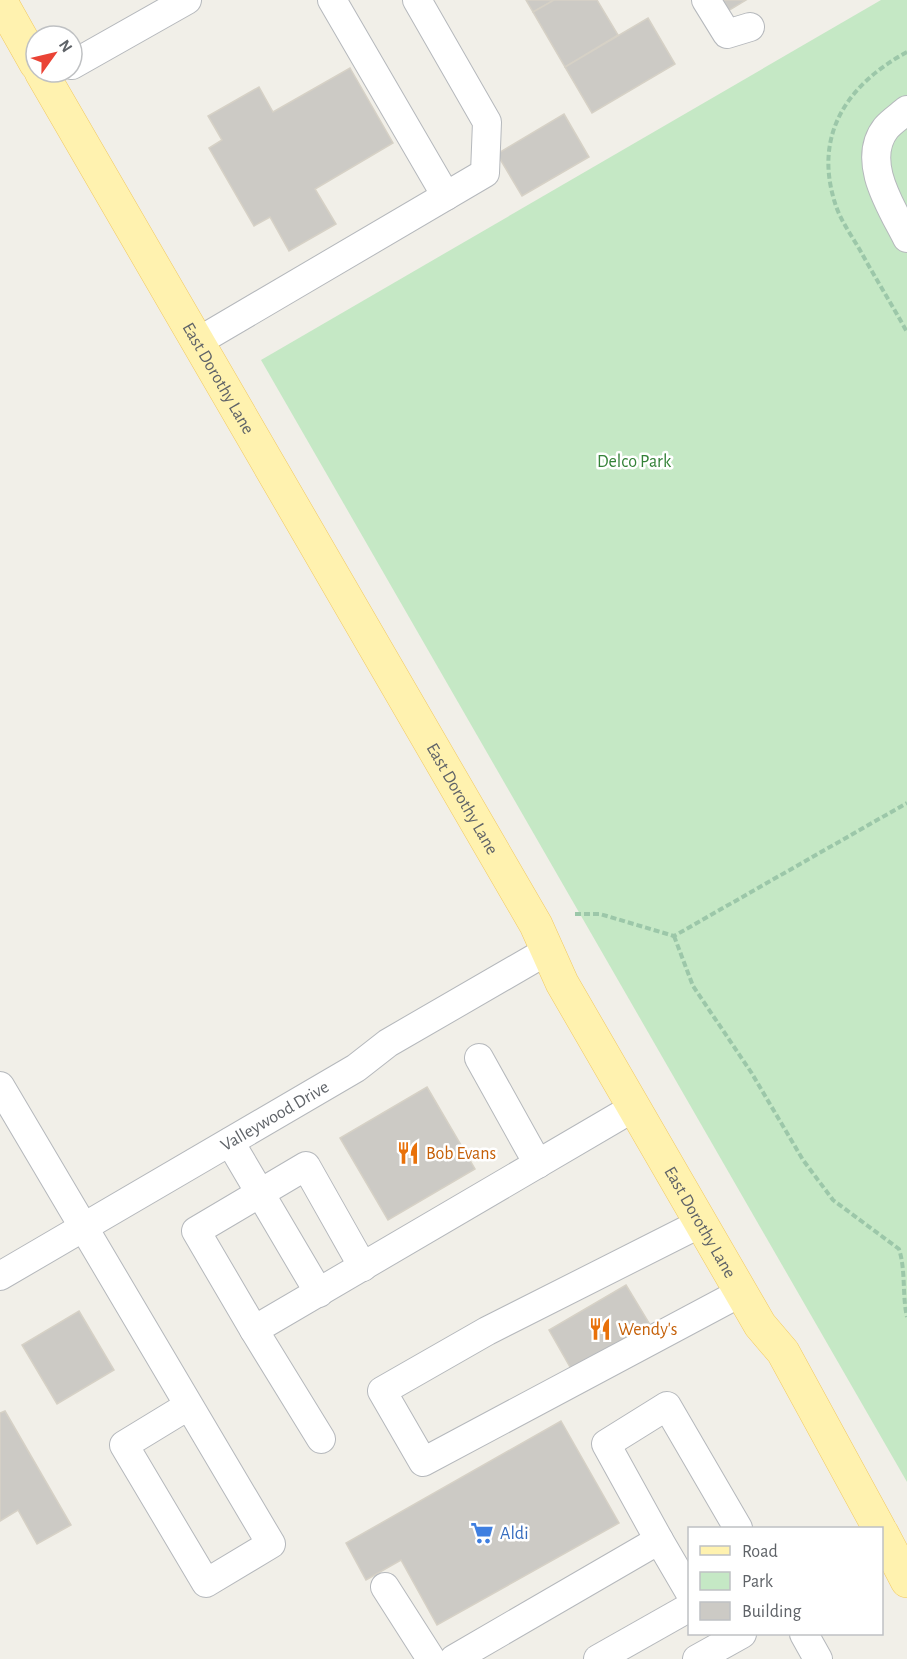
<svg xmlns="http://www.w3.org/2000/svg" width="907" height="1659" viewBox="0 0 907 1659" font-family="'Alegreya Sans',sans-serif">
<rect width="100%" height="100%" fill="#f1efe8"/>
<path fill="#c5e8c5" d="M 881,0 L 907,0 L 907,1482 L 261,360 Z"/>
<g fill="#cccac5" stroke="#d6d1c6" stroke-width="1.5">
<path d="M 526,0 L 554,0 L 533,12 Z"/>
<path d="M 554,0 L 597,0 L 618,35 L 565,67 L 533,12 Z"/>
<path d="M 715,0 L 746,0 L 723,14 Z"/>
<path d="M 648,18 L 675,64 L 592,113 L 565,67 Z"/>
<path d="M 350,68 L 393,143 L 315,189 L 336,224 L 289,251 L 270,217 L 254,226 L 209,148 L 222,140 L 208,116 L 259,87 L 273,112 Z"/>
<path d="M 564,114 L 589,157 L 522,196 L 497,154 Z"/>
<path d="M 427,1087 L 475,1169 L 388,1220 L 340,1138 Z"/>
<path d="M 626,1285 L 652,1328 L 574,1374 L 549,1330 Z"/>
<path d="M 79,1311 L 114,1370 L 57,1404 L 22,1345 Z"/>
<path d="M 5,1411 L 71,1525 L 37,1544 L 18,1510 L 0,1521 L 0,1413 Z"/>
<path d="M 561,1421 L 619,1523 L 437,1625 L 401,1560 L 366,1580 L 346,1543 Z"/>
</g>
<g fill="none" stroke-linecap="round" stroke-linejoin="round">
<g stroke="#b5b8bc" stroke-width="30">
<g id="minor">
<path d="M 332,0 L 446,196"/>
<path d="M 706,0 L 727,34 L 750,27"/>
<path d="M 72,65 L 187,0"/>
<path d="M 907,110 C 900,116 891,122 886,128 C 860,161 892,208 907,238"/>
<path d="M 199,341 L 485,173 L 487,122 L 417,0"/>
<path d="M 479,1058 L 538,1164"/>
<path d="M 0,1086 L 271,1544 L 206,1583 L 124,1445 L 188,1406"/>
<path d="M 230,1142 L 319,1293"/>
<path d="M 701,1223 L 487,1331 L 382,1391 L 423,1462 L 740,1293"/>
<path id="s1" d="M 0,1276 L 356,1068 L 388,1043 L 547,951"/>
<path d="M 254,1330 L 196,1231 L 306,1166 L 363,1267"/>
<path d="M 321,1439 L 254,1330 L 633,1108"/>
<path d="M 659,1540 L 606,1444 L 667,1406 L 738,1528"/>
<path d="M 385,1587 L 431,1659"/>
<path d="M 804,1634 L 818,1659"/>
<path d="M 454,1659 L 659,1540 L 690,1593"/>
<path d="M 598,1659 L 690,1607"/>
<path d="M 697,1659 L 742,1634"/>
</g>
</g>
<g stroke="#f2c960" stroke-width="34">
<g id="major">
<path d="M 0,0 L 36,64"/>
<path id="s2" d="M 41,72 L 536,925 L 562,983 L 760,1325 L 783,1352 L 879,1528"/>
<path d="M 882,1533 L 907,1581"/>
</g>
</g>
<g stroke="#9cc7a9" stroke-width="4" stroke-dasharray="6 3" stroke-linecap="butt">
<path d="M 907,52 C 848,84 813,134 835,203 C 840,220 852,236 861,252 C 876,279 892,305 907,332"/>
<path d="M 575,914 L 600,914 L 674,936 L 907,803"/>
<path d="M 674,936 L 693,986 L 751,1072 L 803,1160 L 833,1200 L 899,1249 C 906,1271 902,1295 907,1317"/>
</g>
<use href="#minor" stroke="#fff" stroke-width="28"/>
<use href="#major" stroke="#fff2af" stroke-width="33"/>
</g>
<defs>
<g id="restaurant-bare" transform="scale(1.8)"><path d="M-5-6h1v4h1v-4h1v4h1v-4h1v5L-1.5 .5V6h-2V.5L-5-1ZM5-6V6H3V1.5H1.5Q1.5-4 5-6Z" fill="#e8710a" stroke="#fff" stroke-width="2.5" paint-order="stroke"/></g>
<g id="supermarket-bare" transform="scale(1.8)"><path d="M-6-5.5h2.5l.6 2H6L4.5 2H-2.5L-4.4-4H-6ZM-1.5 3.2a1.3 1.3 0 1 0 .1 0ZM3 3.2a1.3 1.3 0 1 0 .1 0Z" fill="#3f7fe0" stroke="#fff" stroke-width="2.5" paint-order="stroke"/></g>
</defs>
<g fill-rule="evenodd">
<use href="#restaurant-bare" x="408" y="1153"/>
<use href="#restaurant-bare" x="600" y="1329"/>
<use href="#supermarket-bare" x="482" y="1533"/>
</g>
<g text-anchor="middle" stroke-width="5" stroke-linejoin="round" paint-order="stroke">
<g font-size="18" fill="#5f6368" stroke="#fff">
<text dy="6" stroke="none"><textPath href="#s2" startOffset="354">East Dorothy Lane</textPath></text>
<text dy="6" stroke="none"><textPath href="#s2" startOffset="840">East Dorothy Lane</textPath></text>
<text dy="6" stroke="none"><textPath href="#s1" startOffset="318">Valleywood Drive</textPath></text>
<text dy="6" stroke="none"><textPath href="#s2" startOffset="1326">East Dorothy Lane</textPath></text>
</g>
<g font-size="18" fill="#348238" stroke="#fff">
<text x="634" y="467">Delco Park</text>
</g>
<g font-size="18" fill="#c56008" stroke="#fff" text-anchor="start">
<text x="426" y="1159">Bob Evans</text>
<text x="618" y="1335">Wendy's</text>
</g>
<g font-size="18" fill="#366cbe" stroke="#fff" text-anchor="start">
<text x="500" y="1539">Aldi</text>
</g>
</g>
<rect x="688" y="1527" width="195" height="108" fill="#ffffff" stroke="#bfc1c3" stroke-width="1.5"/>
<rect x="700" y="1546" width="30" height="9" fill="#fff2af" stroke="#bfc1c3" stroke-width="1.5"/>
<text x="742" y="1557" font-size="18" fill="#5f6368">Road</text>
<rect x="700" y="1572" width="30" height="18" fill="#c5e8c5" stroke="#bfc1c3" stroke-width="1.5"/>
<text x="742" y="1587" font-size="18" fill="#5f6368">Park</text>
<rect x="700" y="1602" width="30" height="18" fill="#cccac5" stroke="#bfc1c3" stroke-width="1.5"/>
<text x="742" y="1617" font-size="18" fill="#5f6368">Building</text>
<g transform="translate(54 54) rotate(56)"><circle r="28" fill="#ffffff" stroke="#bfc1c3" stroke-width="1.5"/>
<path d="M0-4.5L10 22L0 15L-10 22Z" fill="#ea4335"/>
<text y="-9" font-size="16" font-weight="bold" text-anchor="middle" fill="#5f6368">N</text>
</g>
</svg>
